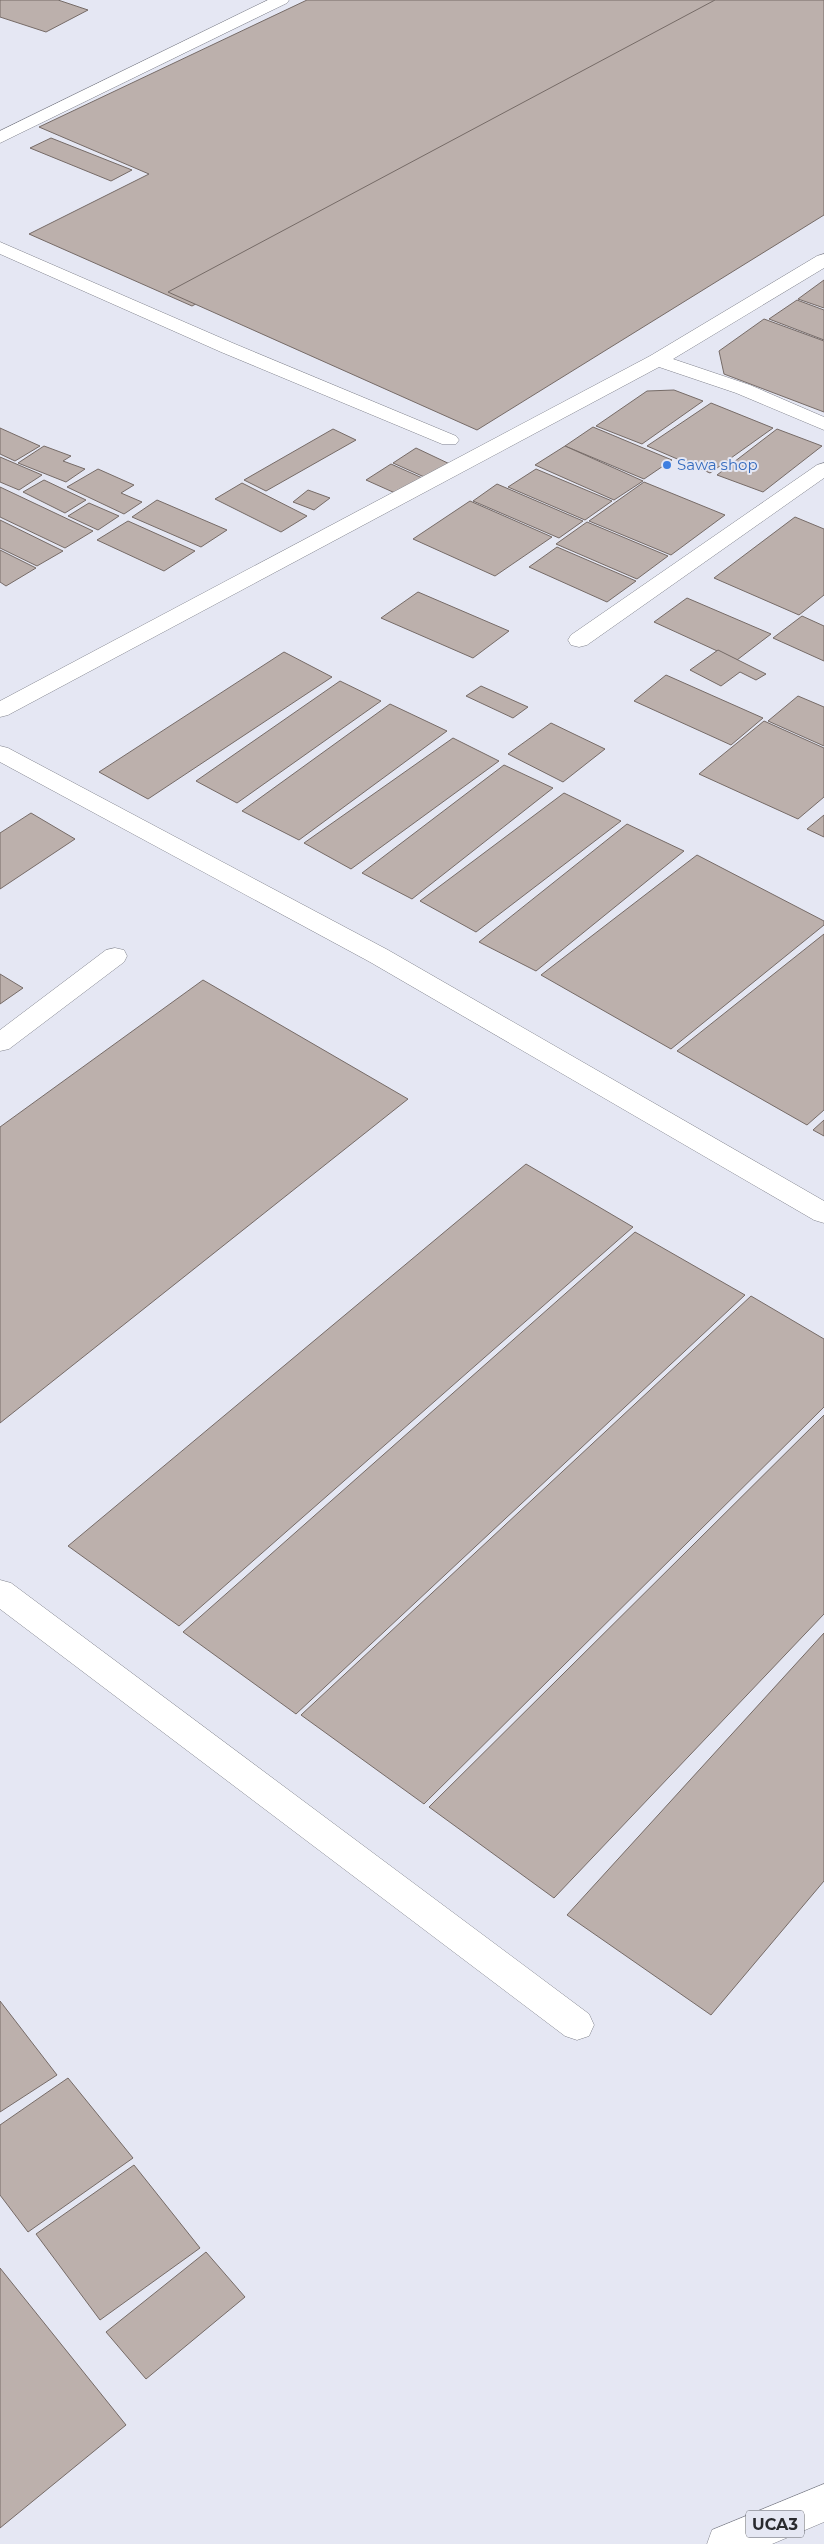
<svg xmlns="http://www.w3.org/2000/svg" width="824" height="2544" viewBox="0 0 824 2544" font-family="Montserrat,sans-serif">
<rect width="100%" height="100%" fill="#e5e7f3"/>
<g fill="#bcb0ac" stroke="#766b67">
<path d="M 0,0 L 58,0 L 88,10 L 46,32 L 0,17 Z"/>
<path d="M 307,0 L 758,0 L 192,306 L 29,234 L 149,174 L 39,127 Z"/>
<path d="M 715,0 L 824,0 L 824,215 L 477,430 L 168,292 Z"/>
<path d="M 51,138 L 132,170 L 111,181 L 30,148 Z"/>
<path d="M 824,280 L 824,308 L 798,299 Z"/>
<path d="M 797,300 L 824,310 L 824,340 L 769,319 Z"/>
<path d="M 764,319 L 824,341 L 824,412 L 724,374 L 719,351 Z"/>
<path d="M 674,390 L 703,401 L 642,444 L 596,426 L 647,391 Z"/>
<path d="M 711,403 L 773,428 L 710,473 L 647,446 Z"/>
<path d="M 593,427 L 672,460 L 644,479 L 565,446 Z"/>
<path d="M 0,428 L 40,446 L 15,461 L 0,454 Z"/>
<path d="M 333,429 L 356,440 L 266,491 L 244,480 Z"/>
<path d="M 777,429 L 822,446 L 763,492 L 717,475 Z"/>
<path d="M 44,446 L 71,456 L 63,461 L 85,469 L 66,482 L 18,463 Z"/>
<path d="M 565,446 L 643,481 L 614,500 L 535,465 Z"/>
<path d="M 416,448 L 454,466 L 431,480 L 393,463 Z"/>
<path d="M 0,457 L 42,475 L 19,490 L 0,482 Z"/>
<path d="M 391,464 L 429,481 L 404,497 L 366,480 Z"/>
<path d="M 98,469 L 134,485 L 121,493 L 142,502 L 124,514 L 67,487 Z"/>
<path d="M 536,469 L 612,501 L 585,520 L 508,487 Z"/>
<path d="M 44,480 L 86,500 L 65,513 L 23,492 Z"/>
<path d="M 644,482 L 725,515 L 671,555 L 589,521 Z"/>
<path d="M 242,483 L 307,516 L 281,532 L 215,499 Z"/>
<path d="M 497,484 L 583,521 L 559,538 L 473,501 Z"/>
<path d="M 0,487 L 93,531 L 65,548 L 0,517 Z"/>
<path d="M 308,490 L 330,498 L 314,510 L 293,502 Z"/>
<path d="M 157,500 L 227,530 L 201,547 L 132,517 Z"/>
<path d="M 470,501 L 552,537 L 495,576 L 413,539 Z"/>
<path d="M 89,503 L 119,516 L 98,530 L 68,516 Z"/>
<path d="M 795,517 L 824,529 L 824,595 L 799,615 L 714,578 Z"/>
<path d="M 0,520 L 63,551 L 37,566 L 0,548 Z"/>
<path d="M 128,521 L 195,551 L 164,571 L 97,540 Z"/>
<path d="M 587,522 L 668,556 L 637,579 L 556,544 Z"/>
<path d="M 557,547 L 636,581 L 607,602 L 529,567 Z"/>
<path d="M 0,550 L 36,568 L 6,586 L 0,582 Z"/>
<path d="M 418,592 L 509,631 L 473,658 L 381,618 Z"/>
<path d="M 687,598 L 771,634 L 737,660 L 654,622 Z"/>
<path d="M 802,616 L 824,626 L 824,661 L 773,638 Z"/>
<path d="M 718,650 L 766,674 L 756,680 L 740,672 L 721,686 L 690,670 Z"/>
<path d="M 284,652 L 332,677 L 148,799 L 99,772 Z"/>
<path d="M 666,675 L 763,718 L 731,745 L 634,701 Z"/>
<path d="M 340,681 L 381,701 L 237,803 L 196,781 Z"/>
<path d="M 481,686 L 528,707 L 513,718 L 466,696 Z"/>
<path d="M 798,696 L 824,707 L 824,746 L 768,721 Z"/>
<path d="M 390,704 L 447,731 L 299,840 L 242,811 Z"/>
<path d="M 764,721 L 824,748 L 824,797 L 798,819 L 699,774 Z"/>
<path d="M 551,723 L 605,749 L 563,782 L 508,754 Z"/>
<path d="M 453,738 L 499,761 L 351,869 L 304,843 Z"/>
<path d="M 504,765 L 553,788 L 412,899 L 362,873 Z"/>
<path d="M 564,793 L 621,821 L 476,932 L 420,901 Z"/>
<path d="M 31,813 L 75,839 L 0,889 L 0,833 Z"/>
<path d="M 824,815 L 824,837 L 807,829 Z"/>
<path d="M 627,824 L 684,851 L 536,971 L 479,942 Z"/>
<path d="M 697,855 L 824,921 L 824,925 L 671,1049 L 541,975 Z"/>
<path d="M 824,934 L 824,1110 L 807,1125 L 677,1051 Z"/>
<path d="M 0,974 L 23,988 L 0,1004 Z"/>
<path d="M 203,980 L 408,1099 L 0,1423 L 0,1127 Z"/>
<path d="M 824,1120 L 824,1136 L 813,1130 Z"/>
<path d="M 526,1164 L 633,1227 L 179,1626 L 68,1546 Z"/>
<path d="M 635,1232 L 745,1295 L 296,1714 L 183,1632 Z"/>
<path d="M 751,1296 L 824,1339 L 824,1407 L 424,1804 L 301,1715 Z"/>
<path d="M 824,1415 L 824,1614 L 554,1898 L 429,1807 Z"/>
<path d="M 824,1633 L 824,1881 L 711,2015 L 567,1915 Z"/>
<path d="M 0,2001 L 57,2075 L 0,2112 Z"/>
<path d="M 68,2078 L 133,2158 L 28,2232 L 0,2195 L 0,2125 Z"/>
<path d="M 134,2165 L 200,2248 L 100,2320 L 36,2234 Z"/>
<path d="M 206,2252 L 245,2297 L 146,2379 L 106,2332 Z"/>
<path d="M 0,2268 L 126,2425 L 0,2528 Z"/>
</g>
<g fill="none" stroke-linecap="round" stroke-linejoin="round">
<g stroke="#81838d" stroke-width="1">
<g id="minor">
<path d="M 268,0 L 289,0 L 287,3 L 0,143 L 0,131 Z"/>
<path d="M 0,242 L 235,344 L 456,436 L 459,440 L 456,444 L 442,444 L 221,352 L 0,254 Z"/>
<path d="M 824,254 L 824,268 L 673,359 L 750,385 L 824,417 L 824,430 L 736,393 L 659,367 L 8,715 L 0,717 L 0,701 L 650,356 L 817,256 Z"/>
<path d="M 824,463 L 824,478 L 587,645 L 579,647 L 571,645 L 568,640 L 571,635 L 817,465 Z"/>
<path d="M 0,746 L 8,748 L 388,950 L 824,1201 L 824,1223 L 814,1220 L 370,962 L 0,762 Z"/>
<path d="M 115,948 L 124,950 L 127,956 L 124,962 L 9,1049 L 0,1051 L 0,1030 L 106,950 Z"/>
<path d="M 0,1580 L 11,1583 L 589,2014 L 594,2025 L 589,2036 L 577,2040 L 565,2036 L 0,1609 Z"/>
</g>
</g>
<g stroke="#81838d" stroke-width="1">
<path id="major" d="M 824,2484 L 824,2522 L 772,2544 L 707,2544 L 712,2530 Z"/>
</g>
<use href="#minor" fill="#fff" fill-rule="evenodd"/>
<use href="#major" fill="#fff" fill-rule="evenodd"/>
</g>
<circle fill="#3f7fe0" stroke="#e5e7f3" stroke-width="2" cx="667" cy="465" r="5"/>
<g text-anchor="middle" stroke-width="4" stroke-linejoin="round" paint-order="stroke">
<g font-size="15" fill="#366cbe" stroke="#e5e7f3" text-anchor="start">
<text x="677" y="470">Sawa shop</text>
</g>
<rect fill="#e5e7f3" stroke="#616369" stroke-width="1" x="746" y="2510.5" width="58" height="27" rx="4"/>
<g font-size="16" font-weight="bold" fill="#292a2e">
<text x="775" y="2530">UCA3</text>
</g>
</g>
</svg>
